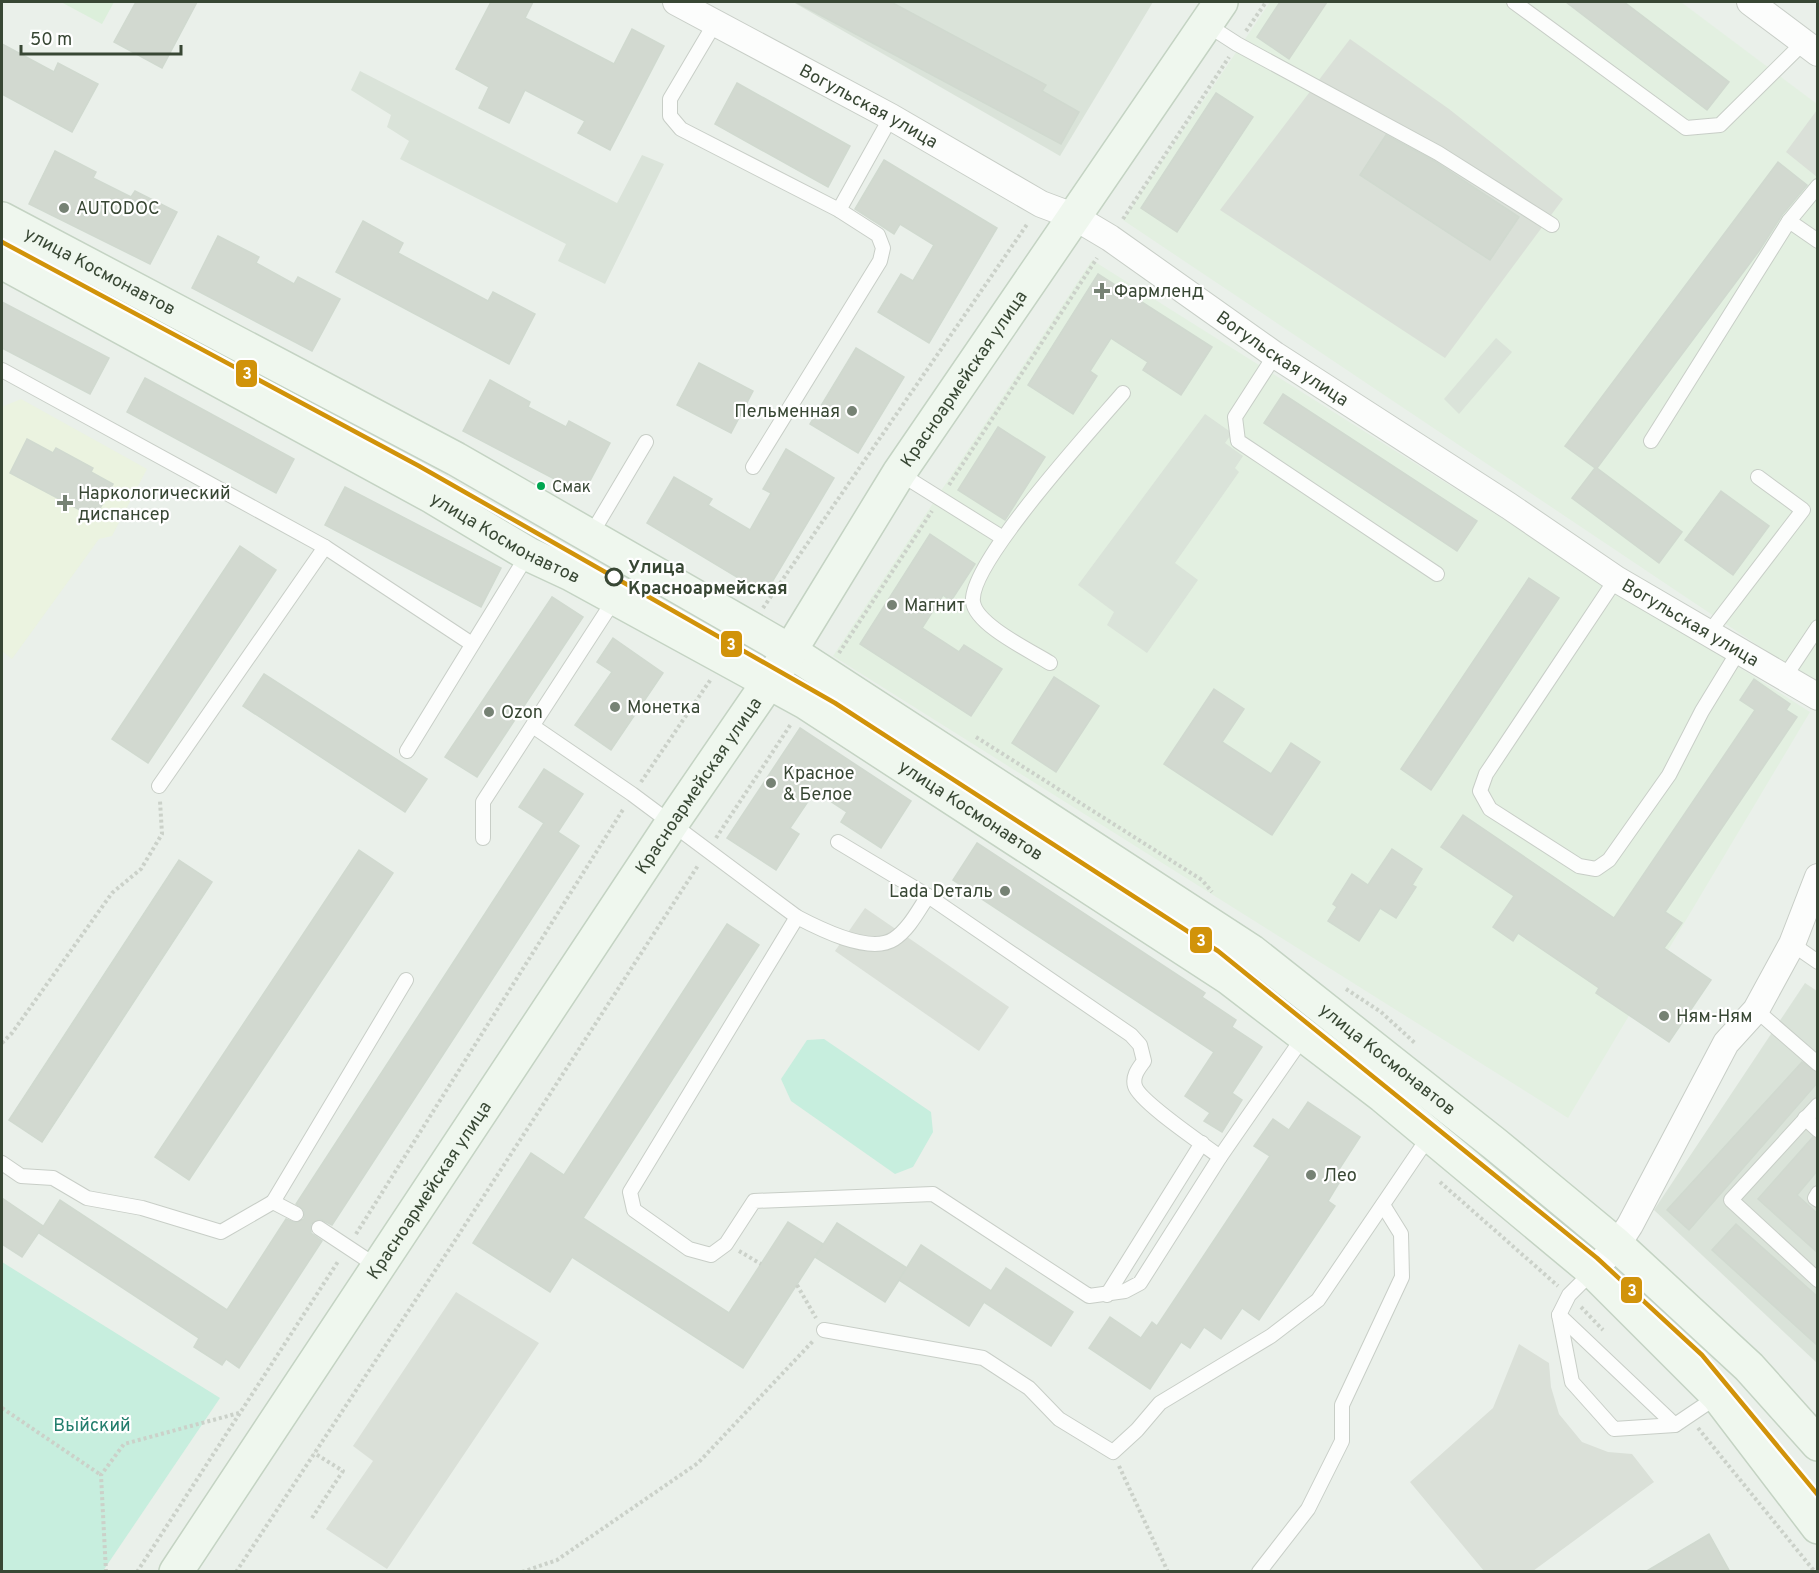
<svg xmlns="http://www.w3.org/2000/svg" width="1819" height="1573" viewBox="0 0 1819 1573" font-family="Overpass,sans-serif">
<rect width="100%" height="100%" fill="#eaf0ea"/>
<g fill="#e3f0e1">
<path d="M 1270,2 L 1681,2 L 1817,104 L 1817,685 L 1123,220 Z"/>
<path d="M 1092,260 L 1810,712 L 1568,1118 L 833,656 Z"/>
</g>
<g fill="#dae3d9">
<path d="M 793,2 L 1153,2 L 1060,156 Z"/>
<path d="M 360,71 L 617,203 L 642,155 L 664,164 L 605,284 L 558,261 L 566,244 L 400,159 L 409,141 L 387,127 L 391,115 L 351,90 Z"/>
<path d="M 1496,338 L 1512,352 L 1459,414 L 1444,399 Z"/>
<path d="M 1205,414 L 1232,433 L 1225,443 L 1243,456 L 1235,468 L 1239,472 L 1175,563 L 1198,580 L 1147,653 L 1107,625 L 1114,612 L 1078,585 Z"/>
<path d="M 1805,983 L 1817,991 L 1817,1363 L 1654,1210 Z"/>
</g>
<path fill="#dcefdb" d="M 61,2 L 114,2 L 102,24 Z"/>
<path fill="#ebf3e0" d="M 21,399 L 147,469 L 112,536 L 99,539 L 12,659 L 2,651 L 2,410 L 4,406 Z"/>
<g fill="#c7eede">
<path d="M 824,1039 L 931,1112 L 933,1132 L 913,1167 L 895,1174 L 791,1101 L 781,1079 L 807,1040 Z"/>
<path d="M 2,1262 L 220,1398 L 103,1571 L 2,1571 Z"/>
</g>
<g fill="#dae0d8">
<path d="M 1350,39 L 1449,109 L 1563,199 L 1445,358 L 1220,210 Z"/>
<path d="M 1817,110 L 1817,177 L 1786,152 Z"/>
<path d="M 865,908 L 1009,1007 L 979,1051 L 835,951 Z"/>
<path d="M 456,1292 L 539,1343 L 387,1569 L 326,1529 L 373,1461 L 353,1446 Z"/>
<path d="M 1519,1344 L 1549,1363 L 1551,1387 L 1559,1414 L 1582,1442 L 1608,1452 L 1632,1454 L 1654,1482 L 1533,1571 L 1484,1571 L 1410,1482 L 1493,1408 Z"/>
</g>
<g fill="#d2d9d0" stroke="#d0d9cf" stroke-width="1.5">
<path d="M 136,2 L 197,2 L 162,68 L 114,42 Z"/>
<path d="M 491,2 L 533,2 L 525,18 L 614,64 L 632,29 L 664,46 L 610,150 L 578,133 L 585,121 L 525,90 L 509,123 L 479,108 L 489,87 L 456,69 Z"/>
<path d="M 796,2 L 891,2 L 1046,85 L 1042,91 L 1079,112 L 1061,144 Z"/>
<path d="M 1280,2 L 1327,2 L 1289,59 L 1257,37 Z"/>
<path d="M 1566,2 L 1624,2 L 1729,82 L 1707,110 Z"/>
<path d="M 2,44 L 54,72 L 58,63 L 98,84 L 72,132 L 2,94 Z"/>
<path d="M 737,83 L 850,146 L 828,187 L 715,124 Z"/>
<path d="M 1216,93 L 1253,117 L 1177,232 L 1141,208 Z"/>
<path d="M 1386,135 L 1431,159 L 1519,217 L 1490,260 L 1360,175 Z"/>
<path d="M 55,151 L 96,172 L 93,178 L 131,197 L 135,191 L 177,212 L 150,264 L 29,204 Z"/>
<path d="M 884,160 L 997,228 L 929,343 L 878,312 L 901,274 L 913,281 L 934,245 L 900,224 L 894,234 L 855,209 Z"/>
<path d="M 1778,162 L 1807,185 L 1782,215 L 1759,251 L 1597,468 L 1682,532 L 1659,563 L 1572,498 L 1595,468 L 1565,446 Z"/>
<path d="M 363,221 L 403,243 L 398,253 L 488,301 L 493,292 L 535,314 L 509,364 L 336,272 Z"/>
<path d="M 218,236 L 259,257 L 256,263 L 294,284 L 298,277 L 340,299 L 312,351 L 192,288 Z"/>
<path d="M 1098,274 L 1212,347 L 1181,395 L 1143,370 L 1148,362 L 1111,338 L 1090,371 L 1097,376 L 1073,414 L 1028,385 Z"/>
<path d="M 2,302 L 109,358 L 90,394 L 2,348 Z"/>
<path d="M 856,348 L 904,377 L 858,453 L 810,424 Z"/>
<path d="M 699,363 L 753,391 L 731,433 L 677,405 Z"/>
<path d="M 145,378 L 294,459 L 276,493 L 127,412 Z"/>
<path d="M 490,380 L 530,402 L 528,407 L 566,427 L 569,421 L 610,443 L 583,494 L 463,431 Z"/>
<path d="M 1283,394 L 1477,521 L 1457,551 L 1264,423 Z"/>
<path d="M 998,427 L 1045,457 L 1005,520 L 958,490 Z"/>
<path d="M 27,439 L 53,453 L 56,448 L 93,468 L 91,472 L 113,484 L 95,518 L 10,473 Z"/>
<path d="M 786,449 L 834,478 L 765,594 L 647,523 L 674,477 L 712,499 L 708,505 L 750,530 L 771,493 L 763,489 Z"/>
<path d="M 345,487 L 501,568 L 481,607 L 325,525 Z"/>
<path d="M 1721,491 L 1769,526 L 1733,575 L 1685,540 Z"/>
<path d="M 930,534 L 975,564 L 951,601 L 943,595 L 922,628 L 959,652 L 964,645 L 1002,669 L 971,716 L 860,644 Z"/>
<path d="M 240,546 L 276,570 L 148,763 L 112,739 Z"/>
<path d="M 1529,578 L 1559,598 L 1431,790 L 1401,769 Z"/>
<path d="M 552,597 L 583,617 L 477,777 L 445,757 Z"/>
<path d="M 613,638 L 663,673 L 611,750 L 575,725 L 612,672 L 597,662 Z"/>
<path d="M 264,674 L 427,779 L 405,812 L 243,706 Z"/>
<path d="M 1054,677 L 1099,706 L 1056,772 L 1012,743 Z"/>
<path d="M 1754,679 L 1790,704 L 1786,710 L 1797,717 L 1665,912 L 1682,923 L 1664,948 L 1711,980 L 1669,1042 L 1596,993 L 1599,988 L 1518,933 L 1513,941 L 1493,927 L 1514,896 L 1441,847 L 1463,815 L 1614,918 L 1755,710 L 1740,700 Z"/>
<path d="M 1214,689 L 1244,709 L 1222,742 L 1271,774 L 1291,743 L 1320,762 L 1272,835 L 1164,764 Z"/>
<path d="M 800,728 L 911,801 L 881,848 L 841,822 L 847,812 L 815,791 L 790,828 L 799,834 L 776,870 L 727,838 Z"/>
<path d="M 544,769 L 583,794 L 558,832 L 579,846 L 332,1225 L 320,1219 L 311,1224 L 311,1233 L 322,1241 L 239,1368 L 226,1359 L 222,1365 L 194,1347 L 199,1338 L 39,1233 L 60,1200 L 227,1310 L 286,1219 L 296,1223 L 304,1219 L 304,1210 L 296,1204 L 544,823 L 519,807 Z"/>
<path d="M 977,843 L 1205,993 L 1202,997 L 1236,1020 L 1232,1027 L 1262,1047 L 1232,1093 L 1242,1100 L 1222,1132 L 1204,1121 L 1210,1113 L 1185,1096 L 1214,1052 L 953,880 Z"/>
<path d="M 1392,849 L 1422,869 L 1412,885 L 1416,887 L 1396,918 L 1380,908 L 1359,941 L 1328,921 L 1337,907 L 1333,904 L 1352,874 L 1368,885 Z"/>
<path d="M 359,850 L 393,873 L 189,1180 L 155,1157 Z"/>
<path d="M 179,860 L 212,882 L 42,1142 L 9,1120 Z"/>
<path d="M 727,924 L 759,945 L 583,1218 L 729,1313 L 788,1222 L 823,1244 L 743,1368 L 572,1257 L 550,1292 L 473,1243 L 531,1153 L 564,1175 Z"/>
<path d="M 1802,1062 L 1818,1073 L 1818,1082 L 1689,1230 L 1667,1210 Z"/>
<path d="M 1308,1102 L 1360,1137 L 1336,1174 L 1342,1178 L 1328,1201 L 1335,1206 L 1259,1320 L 1242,1308 L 1221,1339 L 1204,1327 L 1190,1348 L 1181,1342 L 1150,1389 L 1089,1348 L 1110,1317 L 1141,1338 L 1152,1322 L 1157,1326 L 1270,1156 L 1254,1146 L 1273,1119 L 1289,1130 Z"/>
<path d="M 1813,1137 L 1818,1139 L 1818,1170 L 1797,1195 L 1818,1214 L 1818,1253 L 1758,1199 Z"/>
<path d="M 2,1198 L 43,1226 L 22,1257 L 2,1244 Z"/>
<path d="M 837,1223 L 907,1268 L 885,1302 L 815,1257 Z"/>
<path d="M 1736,1224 L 1818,1297 L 1818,1346 L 1712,1250 Z"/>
<path d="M 921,1245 L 991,1291 L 1006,1268 L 1073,1312 L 1051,1346 L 984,1302 L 969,1326 L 899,1280 Z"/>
<path d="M 1709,1534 L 1730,1572 L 1645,1572 Z"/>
</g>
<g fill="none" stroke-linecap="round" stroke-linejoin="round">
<g stroke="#c8cec7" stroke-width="16">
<g id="lane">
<path d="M 1514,2 L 1686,128 L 1720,125 L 1804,42"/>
<path d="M 715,23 L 670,99 L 670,116 L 681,129 L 839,210 L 878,235 L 883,248 L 880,261 L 753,467"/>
<path d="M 1206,24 L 1237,44 L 1438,153 L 1552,225"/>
<path d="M 839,210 L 891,117"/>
<path d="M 1789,221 L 1818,241"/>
<path d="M 1275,355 L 1235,417 L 1238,441 L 1437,574"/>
<path d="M 2,370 L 325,547 L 472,644"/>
<path d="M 1651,441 L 1789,221 L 1818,186"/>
<path d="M 899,473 L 1003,538"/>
<path d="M 589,538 L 646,442"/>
<path d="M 1616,579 L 1486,774 L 1480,791 L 1490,809 L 1579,866 L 1596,869 L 1609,860 L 1669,775 L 1702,711 L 1738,652"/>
<path d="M 1708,634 L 1803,510 L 1758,477"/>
<path d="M 1050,663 C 1031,651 976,625 973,602 C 968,564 1094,427 1123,393"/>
<path d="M 1784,678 L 1818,627"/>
<path d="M 534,727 L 632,794 L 797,917 C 818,928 870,955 894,939 C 909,929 918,911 928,896"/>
<path d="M 407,751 L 528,554"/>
<path d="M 159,786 L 325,547"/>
<path d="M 483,838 L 483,802 L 614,600"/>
<path d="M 838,842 L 928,896 L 1131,1035 L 1140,1045 L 1144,1061 C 1139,1068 1132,1076 1135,1086 C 1140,1102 1203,1144 1220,1157"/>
<path d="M 797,917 L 630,1192 L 634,1210 L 689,1249 L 711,1255 L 726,1244 L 754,1201 L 933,1194 L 1089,1296 L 1125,1291 L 1140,1283 L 1220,1157 L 1304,1036"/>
<path d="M 1792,944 L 1818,962"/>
<path d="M 1756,1010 L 1818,1064"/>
<path d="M 1818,1105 L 1731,1200 L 1818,1280"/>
<path d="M 1805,1118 L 1818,1130"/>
<path d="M 2,1163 L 21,1176 L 53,1178 L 87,1198 L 142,1208 L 221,1232 L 273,1202 L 406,980"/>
<path d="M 1818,1193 L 1815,1198 L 1818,1200"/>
<path d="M 273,1202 L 296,1214"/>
<path d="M 319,1228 L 378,1267"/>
<path d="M 1593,1271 L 1569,1295 L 1559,1315 L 1572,1382 L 1614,1429 L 1675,1425 L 1718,1396"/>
<path d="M 1107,1295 L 1202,1143"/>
<path d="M 1559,1315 L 1675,1425"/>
<path d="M 824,1330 L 983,1358 L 1029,1388 L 1059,1419 L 1113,1452 L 1137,1430 L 1160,1403 L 1271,1336 L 1318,1300 L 1430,1135"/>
<path d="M 1259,1572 L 1308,1509 L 1342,1441 L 1342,1405 L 1402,1277 L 1401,1234 L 1383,1205"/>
</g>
</g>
<g stroke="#c8cec7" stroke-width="28">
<g id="street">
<path id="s1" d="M 676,2 L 891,117 L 1041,204 L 1073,216 L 1110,238 L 1275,355 L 1509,506 L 1616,579 L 1818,697"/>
<path d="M 1750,2 L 1818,53"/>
<path d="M 1593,1271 L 1617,1245 L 1630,1225 L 1726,1043 L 1756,1010 L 1792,944 L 1818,877"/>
</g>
</g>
<g stroke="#c4d3c3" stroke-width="36">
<g id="secondary">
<path id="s2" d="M 2,219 L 456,459 L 790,651 L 1251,951 L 1495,1144 L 1617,1245 L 1749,1367 L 1818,1444"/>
<path id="s3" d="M 2,262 L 433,497 L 528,554 L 571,574 L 805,702 L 1229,978 L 1383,1096 L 1593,1271 L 1718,1396 L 1818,1527"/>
<path id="s4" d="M 176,1572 L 672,823 L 790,651 L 899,473 L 1221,2"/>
</g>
</g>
<g stroke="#cbd1c9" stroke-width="4" stroke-dasharray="3 3" stroke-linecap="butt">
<path d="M 1246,31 L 1266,2"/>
<path d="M 1123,219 L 1229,57"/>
<path d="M 949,485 L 1097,258"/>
<path d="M 763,608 L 1028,223"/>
<path d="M 839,653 L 932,511"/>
<path d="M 976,737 L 1202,880 L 1212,892"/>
<path d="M 641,782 L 711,679"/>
<path d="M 716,838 L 791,724"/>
<path d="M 1346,989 L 1381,1012 L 1416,1044"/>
<path d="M 2,1043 L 12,1033 L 112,893 L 141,869 L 162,834 L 160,801"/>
<path d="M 1440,1182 L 1558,1286"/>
<path d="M 356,1234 L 624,808"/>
<path d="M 739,1251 L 761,1264"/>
<path d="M 797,1285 L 816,1318"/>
<path d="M 1581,1307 L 1603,1330"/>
<path d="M 2,1408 L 101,1475"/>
<path d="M 1698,1428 L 1815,1572"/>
<path d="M 1119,1466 L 1168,1572"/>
<path d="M 312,1518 L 343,1471 L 314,1453"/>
<path d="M 106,1572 L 101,1475 L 124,1444 L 239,1413"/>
<path d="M 137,1572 L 339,1260"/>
<path d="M 236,1572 L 454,1242 L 699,864"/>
<path d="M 522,1572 L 557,1560 L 698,1463 L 814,1340"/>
</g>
<use href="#lane" stroke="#fcfdfc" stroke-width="14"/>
<use href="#street" stroke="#fcfdfc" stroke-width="26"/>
<use href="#secondary" stroke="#eff7ee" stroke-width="33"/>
<g stroke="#fff" stroke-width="9">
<path id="tram-1" d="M 2,242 L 419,466 L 835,703 L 1218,951 L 1597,1258 L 1702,1355 L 1818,1495"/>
</g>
<use href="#tram-1" stroke="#d1930a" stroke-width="4.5"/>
</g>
<g fill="#768274" stroke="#fff" stroke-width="2">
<circle cx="64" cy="208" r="6"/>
<path d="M1099 282h6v6h6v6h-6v6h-6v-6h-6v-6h6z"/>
<circle cx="852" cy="411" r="6"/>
<path d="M62 494h6v6h6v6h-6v6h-6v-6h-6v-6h6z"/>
<circle cx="892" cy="605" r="6"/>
<circle cx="615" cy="707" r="6"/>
<circle cx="489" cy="712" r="6"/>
<circle cx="771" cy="783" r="6"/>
<circle cx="1005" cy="891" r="6"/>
<circle cx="1664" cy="1016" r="6"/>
<circle cx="1311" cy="1175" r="6"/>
</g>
<circle fill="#00a651" stroke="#fff" stroke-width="2" cx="541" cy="486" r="5"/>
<circle fill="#fff" stroke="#384734" stroke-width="3" cx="614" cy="577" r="8"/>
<g text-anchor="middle" stroke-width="4.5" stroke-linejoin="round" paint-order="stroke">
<g font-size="16" fill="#384734" stroke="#fff" text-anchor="start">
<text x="552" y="492">Смак</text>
</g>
<g font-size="18" fill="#384734" stroke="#fff">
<text dy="6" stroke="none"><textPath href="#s1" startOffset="219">Вогульская улица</textPath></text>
<text dy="6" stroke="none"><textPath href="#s2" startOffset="111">улица Космонавтов</textPath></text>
<text dy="6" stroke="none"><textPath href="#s1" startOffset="705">Вогульская улица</textPath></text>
<text dy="6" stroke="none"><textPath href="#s4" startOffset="1430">Красноармейская улица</textPath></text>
<text dy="6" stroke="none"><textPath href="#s3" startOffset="574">улица Космонавтов</textPath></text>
<text dy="6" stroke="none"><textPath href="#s1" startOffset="1191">Вогульская улица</textPath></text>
<text dy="6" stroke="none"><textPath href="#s4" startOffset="944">Красноармейская улица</textPath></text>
<text dy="6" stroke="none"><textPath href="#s3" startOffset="1114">улица Космонавтов</textPath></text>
<text dy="6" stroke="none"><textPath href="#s2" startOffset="1623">улица Космонавтов</textPath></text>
<text dy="6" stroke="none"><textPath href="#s4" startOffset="458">Красноармейская улица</textPath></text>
</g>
<g font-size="18" fill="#384734" stroke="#fff" text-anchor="start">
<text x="76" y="214">AUTODOC</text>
<text x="1114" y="297">Фармленд</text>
<text x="840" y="417" text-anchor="end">Пельменная</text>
<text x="78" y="499">Наркологический<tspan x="78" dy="21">диспансер</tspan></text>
<text x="904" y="611">Магнит</text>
<text x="627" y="713">Монетка</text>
<text x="501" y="718">Ozon</text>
<text x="783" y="779">Красное<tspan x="783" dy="21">&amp; Белое</tspan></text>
<text x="993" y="897" text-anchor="end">Lada Dеталь</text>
<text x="1676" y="1022">Ням-Ням</text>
<text x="1323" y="1181">Лео</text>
</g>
<g font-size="18" font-weight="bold" fill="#384734" stroke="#fff" text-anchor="start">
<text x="628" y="573">Улица<tspan x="628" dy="21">Красноармейская</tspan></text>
</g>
<g font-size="18" fill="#237e6d" stroke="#fff">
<text x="92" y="1431">Выйский</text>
</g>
</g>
<g stroke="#fff" stroke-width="2">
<rect x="235" y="359" width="23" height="29" rx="6" fill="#d1930a"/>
<rect x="720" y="630" width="23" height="28" rx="6" fill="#d1930a"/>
<rect x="1189" y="926" width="24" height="28" rx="6" fill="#d1930a"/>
<rect x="1620" y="1276" width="23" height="28" rx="6" fill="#d1930a"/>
</g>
<g font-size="16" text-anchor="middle" font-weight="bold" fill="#fff">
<text x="247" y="379">3</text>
<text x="731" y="650">3</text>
<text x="1201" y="946">3</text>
<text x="1632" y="1296">3</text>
</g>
<rect width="1819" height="1573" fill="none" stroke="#384734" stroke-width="6"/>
<path d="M21 45v9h160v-9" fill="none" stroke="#384734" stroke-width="3"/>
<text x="30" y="45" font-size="18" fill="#384734" stroke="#ffffff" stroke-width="4.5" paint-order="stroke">50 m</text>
</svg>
